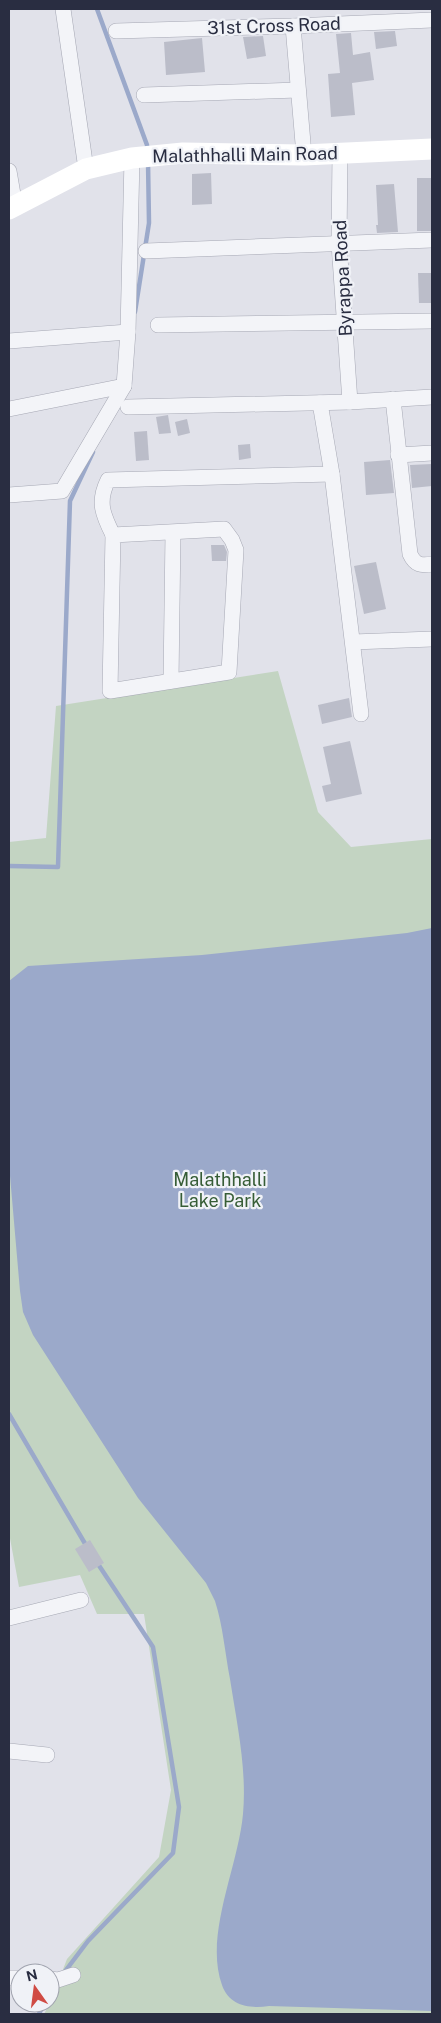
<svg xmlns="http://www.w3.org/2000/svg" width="441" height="2023" viewBox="0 0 441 2023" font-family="'Public Sans',sans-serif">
<rect width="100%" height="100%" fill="#e1e2ea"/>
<path fill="#c3d4c2" d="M 278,671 L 318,812 L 351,847 L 432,839 L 432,2014 L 44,2014 L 50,2003 L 67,1959 L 159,1857 L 171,1790 L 144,1614 L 97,1614 L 80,1575 L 19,1587 L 9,1533 L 9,842 L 46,838 L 56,706 Z"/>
<path fill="#9ba9ca" d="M 432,928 L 432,2011 L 269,2006 C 250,2009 229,2006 222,1985 C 204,1935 238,1868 243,1814 C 247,1769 237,1724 230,1679 C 225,1653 223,1626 215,1601 L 206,1583 L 138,1498 L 33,1335 L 23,1312 L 20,1291 L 9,1164 L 9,981 L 28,966 L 202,955 L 407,933 Z"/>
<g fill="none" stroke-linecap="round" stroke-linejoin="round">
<g stroke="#9ba9ca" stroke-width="4.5">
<path d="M 97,9 L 147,145 L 147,151"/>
<path d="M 135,312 L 149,223 L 148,161"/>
<path d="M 9,866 L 58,867 L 70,501 L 93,452"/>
<path d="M 9,1414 L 87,1547"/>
<path d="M 63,1974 L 88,1941 L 173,1853 L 179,1807 L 153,1647 L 96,1561"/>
<path d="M 50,1992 L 57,1982"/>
<path d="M 39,2014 L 44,2003"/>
</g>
</g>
<g fill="#bbbdc9">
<path d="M 395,31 L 397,46 L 376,49 L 374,32 Z"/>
<path d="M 351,33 L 353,55 L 370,52 L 374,80 L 352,83 L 355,115 L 331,117 L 328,74 L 340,73 L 336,34 Z"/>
<path d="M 263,36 L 266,56 L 247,59 L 243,37 Z"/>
<path d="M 202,38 L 205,72 L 166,75 L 164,42 Z"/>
<path d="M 211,173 L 212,204 L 192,205 L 192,174 Z"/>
<rect x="417" y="178" width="15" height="53"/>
<path d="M 394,184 L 398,232 L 377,233 L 376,225 L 378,225 L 376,185 Z"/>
<path d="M 418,273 L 432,273 L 432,303 L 419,303 Z"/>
<path d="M 168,415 L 171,433 L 159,434 L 156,417 Z"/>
<path d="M 187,419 L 190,433 L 178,436 L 175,422 Z"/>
<path d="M 147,431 L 149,460 L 136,461 L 134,432 Z"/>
<path d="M 250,444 L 251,458 L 239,460 L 238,445 Z"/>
<path d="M 390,460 L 394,493 L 366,495 L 364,462 Z"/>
<path d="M 432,464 L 432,486 L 412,488 L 410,465 Z"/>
<path d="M 211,545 L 224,545 L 227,552 L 226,561 L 212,561 Z"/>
<path d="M 376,562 L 386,609 L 364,614 L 354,566 Z"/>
<path d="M 349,698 L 352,717 L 322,724 L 318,705 Z"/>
<path d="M 350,741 L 362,794 L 326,802 L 322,786 L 331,784 L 323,747 Z"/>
<path d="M 90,1540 L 104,1563 L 89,1572 L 75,1549 Z"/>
</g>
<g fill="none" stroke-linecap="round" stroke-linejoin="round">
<g stroke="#a6a8b4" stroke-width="16">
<g id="street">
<path d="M 63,9 L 86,169"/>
<path d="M 293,26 L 304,155"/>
<path d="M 116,31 L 293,26 L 432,20"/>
<path d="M 144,95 L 298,90"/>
<path d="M 340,153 L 339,243 L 350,402"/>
<path d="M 9,171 L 15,206"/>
<path d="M 146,251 L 432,240"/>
<path d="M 158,325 L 432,321"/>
<path d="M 9,341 L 128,332"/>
<path d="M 393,399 L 410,554 C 415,565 421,566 432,564"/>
<path d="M 128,407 L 350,402 L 432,397"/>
<path d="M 9,409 L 124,386"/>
<path d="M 398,455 L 432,453"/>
<path d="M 332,474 L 361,714"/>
<path d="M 9,495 L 62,491 L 124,386 L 128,332 L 132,158"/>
<path d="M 224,529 L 232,540 L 236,550 L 229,672 L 110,691 L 113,535 Z"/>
<path d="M 113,535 C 103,515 97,502 108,480 L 332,474 L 320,403"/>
<path d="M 353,642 L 432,639"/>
<path d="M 171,681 L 173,533"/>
<path d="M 9,1618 L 81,1600"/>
<path d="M 9,1751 L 47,1755"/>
<path d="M 9,1978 L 20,1978"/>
<path d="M 50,1979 L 58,1980 L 73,1975"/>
</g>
</g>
<use href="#street" stroke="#f3f4f8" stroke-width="15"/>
<path stroke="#fff" stroke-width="21" d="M 9,209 L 86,169 L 132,158 L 183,153 L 304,155 L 432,149"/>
</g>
<g text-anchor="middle" stroke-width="4.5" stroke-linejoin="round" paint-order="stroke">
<g font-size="18" fill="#292d41" stroke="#f0f2f7">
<text transform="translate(274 26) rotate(-2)" y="6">31st Cross Road</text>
<text transform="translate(245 155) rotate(-1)" y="6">Malathhalli Main Road</text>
<text transform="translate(343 278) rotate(-93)" y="6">Byrappa Road</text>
</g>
<g font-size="18" fill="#365d36" stroke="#f0f2f7">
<text x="220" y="1186">Malathhalli<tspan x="220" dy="21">Lake Park</tspan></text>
</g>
</g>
<rect width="441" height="2023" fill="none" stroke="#292d41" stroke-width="20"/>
<g transform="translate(35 1988) rotate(346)"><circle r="24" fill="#f0f2f7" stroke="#a0a3ae"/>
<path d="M0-4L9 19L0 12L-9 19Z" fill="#d04b44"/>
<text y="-8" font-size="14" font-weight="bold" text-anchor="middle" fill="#292d41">N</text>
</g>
</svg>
